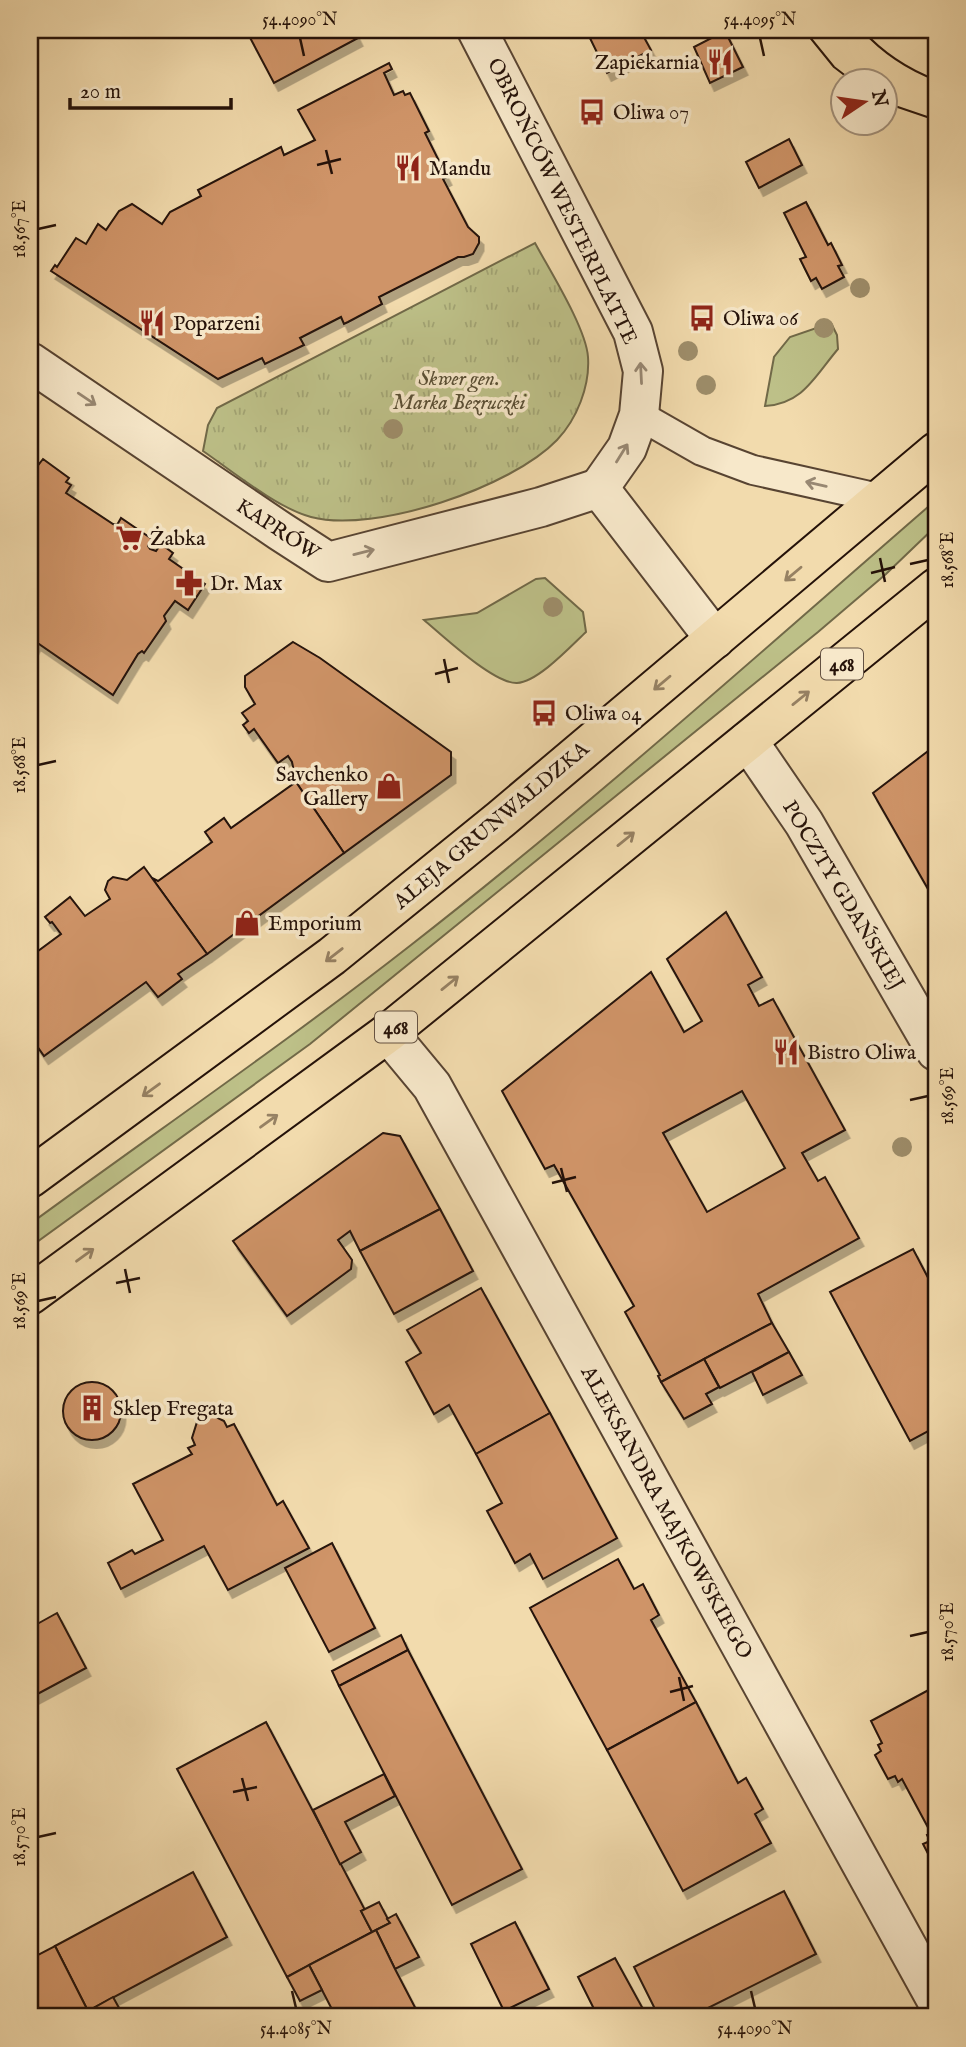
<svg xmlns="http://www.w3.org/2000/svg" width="966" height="2047" viewBox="0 0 966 2047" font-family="'IM FELL English',serif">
<defs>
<pattern id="park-tufts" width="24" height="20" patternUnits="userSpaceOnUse" patternTransform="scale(1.75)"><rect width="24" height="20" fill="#bdc088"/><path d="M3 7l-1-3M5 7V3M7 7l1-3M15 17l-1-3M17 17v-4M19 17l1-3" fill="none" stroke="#a2a474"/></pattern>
<filter id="shadow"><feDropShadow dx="4.5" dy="8" stdDeviation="0" flood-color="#0004"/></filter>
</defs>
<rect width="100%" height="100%" fill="#f2dbad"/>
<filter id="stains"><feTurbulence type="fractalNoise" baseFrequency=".00286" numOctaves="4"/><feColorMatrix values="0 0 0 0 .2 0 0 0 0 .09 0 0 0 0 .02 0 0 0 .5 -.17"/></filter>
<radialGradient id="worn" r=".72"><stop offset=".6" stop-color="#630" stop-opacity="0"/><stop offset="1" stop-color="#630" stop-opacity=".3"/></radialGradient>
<g fill="#bdc088" stroke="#716948" stroke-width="2">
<path d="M 831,323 L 837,335 L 838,349 C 815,376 803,404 765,406 L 774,357 L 790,337 Z"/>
<path d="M 936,500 L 936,526 L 886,574 L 818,632 L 310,1044 L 30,1247 L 30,1224 C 157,1131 287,1042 411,945 C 592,804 763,650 936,500 Z"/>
<path d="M 545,578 L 583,612 L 586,632 C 571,646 538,682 517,683 C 494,684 443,636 424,620 L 477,613 L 536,579 Z"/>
</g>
<path fill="url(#park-tufts)" stroke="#716948" stroke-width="2" d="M 535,243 C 550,271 586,328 588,357 C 590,386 577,419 557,440 C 512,487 375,534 311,517 C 277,508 232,471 203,451 L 208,425 L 217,408 Z"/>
<g fill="#cf9467" stroke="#251209" stroke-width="2" fill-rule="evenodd" filter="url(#shadow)">
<path d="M 246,30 L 354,30 L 358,38 L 274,83 Z"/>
<path d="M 586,30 L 640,30 L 651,50 L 607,73 Z"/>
<path d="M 725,31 L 743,67 L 710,83 L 694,47 Z"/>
<path d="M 389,63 L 392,69 L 384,73 L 394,95 L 403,91 L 405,95 L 410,93 L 429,131 L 425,133 L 447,177 L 443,179 L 468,227 L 479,237 L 479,243 L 473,254 L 464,257 L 458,257 L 379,297 L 382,304 L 348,322 L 344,324 L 341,317 L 300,338 L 304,345 L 265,364 L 262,358 L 218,379 L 51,271 L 55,265 L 57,267 L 76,238 L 86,244 L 98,224 L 106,230 L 119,211 L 132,204 L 162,224 L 170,212 L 201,196 L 198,190 L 281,147 L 284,155 L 315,140 L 298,110 Z"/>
<path d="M 789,139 L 802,165 L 759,188 L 746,162 Z"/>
<path d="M 806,202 L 828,245 L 831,243 L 842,265 L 838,266 L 844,277 L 822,289 L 816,278 L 811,281 L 800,259 L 806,257 L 784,213 Z"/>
<path d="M 43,459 L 69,478 L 66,482 L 71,485 L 66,493 L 113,524 L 117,525 L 121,518 L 152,539 L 148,546 L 150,549 L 156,551 L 161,544 L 173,553 L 169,559 L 205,584 L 188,610 L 175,601 L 164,616 L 166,621 L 144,653 L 142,651 L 138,654 L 113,695 L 36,642 L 30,653 L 30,468 L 35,461 L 39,464 Z"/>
<path d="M 293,642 L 320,658 L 451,752 L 451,775 L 344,853 L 296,782 L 292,762 L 288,756 L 278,763 L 254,729 L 249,733 L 243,725 L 248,721 L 242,713 L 255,704 L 245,687 L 245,676 Z"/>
<path d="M 936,745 L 936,903 L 873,793 Z"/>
<path d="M 296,782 L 344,853 L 207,954 L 152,878 L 158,881 L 212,842 L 205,832 L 224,818 L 231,828 Z"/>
<path d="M 144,867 L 207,954 L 178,974 L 182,979 L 158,997 L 146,982 L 44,1056 L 30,1036 L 30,957 L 61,934 L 52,922 L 50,923 L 45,917 L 70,897 L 85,916 L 110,899 L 105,890 L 108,881 L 113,877 L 127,880 Z"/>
<path d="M 726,912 L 762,977 L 748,985 L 759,1006 L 773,999 L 845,1130 L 802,1153 L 818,1181 L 825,1177 L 859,1238 L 758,1294 L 772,1323 L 661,1382 L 658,1376 L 660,1375 L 625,1312 L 634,1306 L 554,1165 L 545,1169 L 502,1091 L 651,972 L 684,1032 L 702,1021 L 667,959 ZM 742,1091 L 785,1168 L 707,1212 L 663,1133 Z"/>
<path d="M 383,1133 L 400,1136 L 440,1209 L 360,1251 L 350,1231 L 338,1240 L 352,1260 L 351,1269 L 287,1316 L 233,1241 Z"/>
<path d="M 440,1209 L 473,1271 L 394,1314 L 360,1251 Z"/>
<path d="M 913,1249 L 936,1293 L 936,1427 L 910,1441 L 830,1292 Z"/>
<path d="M 481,1288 L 550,1413 L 476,1454 L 449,1405 L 434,1414 L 406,1362 L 421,1353 L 407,1330 Z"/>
<path d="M 772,1323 L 789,1352 L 720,1388 L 704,1359 Z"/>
<path d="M 789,1352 L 802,1375 L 763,1395 L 752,1372 Z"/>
<path d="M 704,1359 L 719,1387 L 706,1394 L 712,1404 L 684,1419 L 661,1382 Z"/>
<circle cx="92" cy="1411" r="29"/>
<path d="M 550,1413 L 617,1538 L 543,1579 L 530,1554 L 515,1563 L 487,1511 L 502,1503 L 476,1454 Z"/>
<path d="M 210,1414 L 224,1421 L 227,1427 L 234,1424 L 277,1505 L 283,1501 L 309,1548 L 228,1590 L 204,1546 L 121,1589 L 108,1563 L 132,1550 L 135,1554 L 163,1540 L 133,1484 L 192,1454 L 188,1448 L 195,1445 L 192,1438 L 197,1422 Z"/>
<path d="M 936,1473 L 936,1492 L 929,1477 Z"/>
<path d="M 332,1543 L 375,1628 L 329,1652 L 285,1568 Z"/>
<path d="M 618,1559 L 634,1589 L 643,1584 L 659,1615 L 651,1620 L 696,1702 L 607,1750 L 530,1608 Z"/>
<path d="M 57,1613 L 86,1668 L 30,1698 L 30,1628 Z"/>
<path d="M 401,1635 L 408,1650 L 339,1686 L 332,1671 Z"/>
<path d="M 408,1650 L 522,1869 L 452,1905 L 339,1686 Z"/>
<path d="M 936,1686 L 936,1869 L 923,1844 L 930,1841 L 927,1835 L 931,1833 L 902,1779 L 898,1782 L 895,1776 L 888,1779 L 875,1755 L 881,1751 L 878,1745 L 882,1743 L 871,1721 Z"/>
<path d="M 696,1702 L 738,1783 L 746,1778 L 763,1809 L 755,1814 L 771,1843 L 683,1891 L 607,1750 Z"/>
<path d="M 266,1722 L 365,1910 L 361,1911 L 372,1932 L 287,1977 L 177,1769 Z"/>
<path d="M 384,1774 L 395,1796 L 345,1822 L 361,1852 L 340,1864 L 313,1810 Z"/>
<path d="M 193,1872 L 227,1937 L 88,2011 L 55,1946 Z"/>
<path d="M 784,1891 L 816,1954 L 690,2017 L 659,2017 L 634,1967 Z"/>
<path d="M 379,1902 L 390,1923 L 372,1932 L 361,1911 Z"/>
<path d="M 396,1914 L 419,1957 L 395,1969 L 376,1930 L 390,1923 L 387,1919 Z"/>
<path d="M 515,1922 L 549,1989 L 504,2011 L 471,1944 Z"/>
<path d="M 376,1930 L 395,1969 L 420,2017 L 336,2017 L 309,1965 Z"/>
<path d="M 55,1946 L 88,2011 L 75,2017 L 30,2017 L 30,1959 Z"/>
<path d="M 615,1958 L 643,2009 L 627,2017 L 598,2017 L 578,1977 Z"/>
<path d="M 309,1965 L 322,1990 L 300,2001 L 287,1977 Z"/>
<path d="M 113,1997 L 124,2017 L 75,2017 L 88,2011 Z"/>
</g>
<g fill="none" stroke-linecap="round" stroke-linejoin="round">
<g stroke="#584432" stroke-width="32">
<path id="lane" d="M 639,415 L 702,451 L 753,470 L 883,499"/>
</g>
<g stroke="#584432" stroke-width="42">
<g id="street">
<path d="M 477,30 L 633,332 L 643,371 L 639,415 L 627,448 L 599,488"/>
<path d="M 30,362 L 280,531 L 328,562 L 541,507 L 599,488"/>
<path d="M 599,488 L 715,639"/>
<path d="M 748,741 L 804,823 L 936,1051"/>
<path d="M 388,1033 L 432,1086 L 936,1999"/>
</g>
</g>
<g stroke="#251209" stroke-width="42">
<g id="primary">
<path d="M 30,1178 L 332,956 L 501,819 L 936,452"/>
<path d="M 30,1295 L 388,1033 L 936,588"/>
</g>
</g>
<use href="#lane" stroke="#f7e8ca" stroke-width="28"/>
<use href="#street" stroke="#f7e8ca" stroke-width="38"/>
<use href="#primary" stroke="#f2dbad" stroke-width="38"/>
<g stroke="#251209" stroke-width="2">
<path d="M 804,30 L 834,67 L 851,80"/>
<path d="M 862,30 C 882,52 907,69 936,80"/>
<path d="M 886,103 L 936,120"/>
</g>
</g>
<g fill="#9e8e6b">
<circle cx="860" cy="288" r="10"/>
<circle cx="824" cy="328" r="10"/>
<circle cx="688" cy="351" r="10"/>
<circle cx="706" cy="385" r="10"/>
<circle cx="393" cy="429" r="10"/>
<circle cx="553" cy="607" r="10"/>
<circle cx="902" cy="1147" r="10"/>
</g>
<defs><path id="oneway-shaft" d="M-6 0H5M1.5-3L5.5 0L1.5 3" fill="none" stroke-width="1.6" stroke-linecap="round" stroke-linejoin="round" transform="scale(1.75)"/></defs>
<g stroke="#988873">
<use href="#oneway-shaft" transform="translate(641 373) rotate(-93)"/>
<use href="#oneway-shaft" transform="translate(87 399) rotate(34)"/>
<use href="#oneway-shaft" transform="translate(622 453) rotate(-58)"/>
<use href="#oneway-shaft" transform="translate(816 484) rotate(-167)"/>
<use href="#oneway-shaft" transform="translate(364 552) rotate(-14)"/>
</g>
<g stroke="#968163">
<use href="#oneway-shaft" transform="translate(793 574) rotate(140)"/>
<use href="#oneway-shaft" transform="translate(662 683) rotate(140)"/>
<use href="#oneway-shaft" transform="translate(801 698) rotate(-39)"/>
<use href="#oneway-shaft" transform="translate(626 839) rotate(-39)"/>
<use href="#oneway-shaft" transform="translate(334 955) rotate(142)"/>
<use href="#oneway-shaft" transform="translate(450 983) rotate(-39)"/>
<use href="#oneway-shaft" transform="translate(151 1090) rotate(144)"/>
<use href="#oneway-shaft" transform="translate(269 1121) rotate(-36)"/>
<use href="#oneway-shaft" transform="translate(85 1255) rotate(-36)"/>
</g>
<path fill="none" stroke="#251209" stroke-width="2.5" d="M 300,38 L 304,56M 760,38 L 764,56M 326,150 L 332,174M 317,165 L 341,159M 38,229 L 56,225M 880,558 L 885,582M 910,564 L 928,560M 871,573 L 895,567M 444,659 L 449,683M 435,674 L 458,668M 38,765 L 56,761M 910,1100 L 928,1096M 561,1168 L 567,1192M 552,1183 L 576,1177M 125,1269 L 130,1293M 116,1283 L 140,1278M 38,1301 L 56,1297M 910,1636 L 928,1632M 679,1677 L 684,1701M 670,1692 L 693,1686M 242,1778 L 248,1801M 233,1792 L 257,1787M 38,1837 L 56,1833M 292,1991 L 296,2008M 751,1991 L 755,2008"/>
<defs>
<g id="restaurant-bare" transform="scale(2.1)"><path d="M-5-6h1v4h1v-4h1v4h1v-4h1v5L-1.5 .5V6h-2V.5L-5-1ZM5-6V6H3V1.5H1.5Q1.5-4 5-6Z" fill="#8f2418" stroke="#f7e8ca" stroke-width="2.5" paint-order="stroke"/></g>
<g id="bus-bare" transform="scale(2.1)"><path d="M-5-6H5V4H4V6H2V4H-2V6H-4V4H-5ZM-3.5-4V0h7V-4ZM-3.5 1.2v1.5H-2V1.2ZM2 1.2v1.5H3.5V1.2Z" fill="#8f2418" stroke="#f7e8ca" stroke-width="2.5" paint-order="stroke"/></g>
<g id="supermarket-bare" transform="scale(2.1)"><path d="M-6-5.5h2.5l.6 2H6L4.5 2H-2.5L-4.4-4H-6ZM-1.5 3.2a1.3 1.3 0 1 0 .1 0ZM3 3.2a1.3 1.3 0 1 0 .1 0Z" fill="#8f2418" stroke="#f7e8ca" stroke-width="2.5" paint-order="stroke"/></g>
<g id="pharmacy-bare" transform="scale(2.1)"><path d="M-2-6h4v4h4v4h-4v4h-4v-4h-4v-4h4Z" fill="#8f2418" stroke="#f7e8ca" stroke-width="2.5" paint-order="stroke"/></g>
<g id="shop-bare" transform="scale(2.1)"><path d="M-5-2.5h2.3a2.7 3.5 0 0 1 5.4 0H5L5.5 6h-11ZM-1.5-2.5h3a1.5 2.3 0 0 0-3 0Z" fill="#8f2418" stroke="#f7e8ca" stroke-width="2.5" paint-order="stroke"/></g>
<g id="building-bare" transform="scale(2.1)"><path d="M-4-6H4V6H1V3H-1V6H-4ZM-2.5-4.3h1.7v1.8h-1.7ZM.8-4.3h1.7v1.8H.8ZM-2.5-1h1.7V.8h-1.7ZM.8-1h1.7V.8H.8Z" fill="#8f2418" stroke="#f7e8ca" stroke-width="2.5" paint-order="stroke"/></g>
</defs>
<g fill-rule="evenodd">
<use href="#restaurant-bare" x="720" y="62"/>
<use href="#bus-bare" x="592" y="112"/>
<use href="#restaurant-bare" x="408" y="168"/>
<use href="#bus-bare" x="702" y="318"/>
<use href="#restaurant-bare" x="152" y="323"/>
<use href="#supermarket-bare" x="129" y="538"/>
<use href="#pharmacy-bare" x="189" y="583"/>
<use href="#bus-bare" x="544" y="713"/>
<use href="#shop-bare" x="389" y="786"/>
<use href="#shop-bare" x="247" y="923"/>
<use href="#restaurant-bare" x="786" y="1052"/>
<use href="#building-bare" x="92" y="1408"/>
</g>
<g text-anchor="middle" stroke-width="7" stroke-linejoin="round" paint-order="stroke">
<g fill="#f7e8ca" stroke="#645243" stroke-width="2">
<rect x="821" y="648.5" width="42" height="31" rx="5"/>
<rect x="375" y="1011.5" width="42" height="31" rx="5"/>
</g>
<g font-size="19" font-weight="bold" fill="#251209">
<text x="842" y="671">468</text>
<text x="396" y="1034">468</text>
</g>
<g font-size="21" fill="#251209" stroke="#f7e8ca" text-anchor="start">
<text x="699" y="69" text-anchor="end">Zapiekarnia</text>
<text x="613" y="119">Oliwa 07</text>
<text x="429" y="175">Mandu</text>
<text x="723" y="325">Oliwa 06</text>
<text x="173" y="330">Poparzeni</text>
<text x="150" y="545">Żabka</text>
<text x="210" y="590">Dr. Max</text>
<text x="565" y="720">Oliwa 04</text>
<text x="368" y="781" text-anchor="end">Savchenko<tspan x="368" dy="24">Gallery</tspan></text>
<text x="268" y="930">Emporium</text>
<text x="807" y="1059">Bistro Oliwa</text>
<text x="113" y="1415">Sklep Fregata</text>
</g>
<g font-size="21" fill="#251209" stroke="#f7e8ca">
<text transform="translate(563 201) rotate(64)" y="7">OBROŃCÓW WESTERPLATTE</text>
<text transform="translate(278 529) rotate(33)" y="7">KAPRÓW</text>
<text transform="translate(491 825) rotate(-40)" y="7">ALEJA GRUNWALDZKA</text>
<text transform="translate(844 895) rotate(59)" y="7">POCZTY GDAŃSKIEJ</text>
<text transform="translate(667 1512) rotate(61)" y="7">ALEKSANDRA MAJKOWSKIEGO</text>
</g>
<g font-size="21" font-style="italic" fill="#5a4f35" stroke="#f7e8ca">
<text x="459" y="385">Skwer gen.<tspan x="459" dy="24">Marka Bezruczki</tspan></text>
</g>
</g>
<rect width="966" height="2047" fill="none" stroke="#f2dbad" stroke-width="77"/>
<g transform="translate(864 102) rotate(77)"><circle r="33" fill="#f7e8ca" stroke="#a3927d" stroke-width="2"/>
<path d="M0-5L12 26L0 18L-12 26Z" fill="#8f2418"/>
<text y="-10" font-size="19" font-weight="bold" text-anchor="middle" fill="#251209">N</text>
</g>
<path d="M70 98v10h161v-10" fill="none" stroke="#251209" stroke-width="3.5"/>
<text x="80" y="98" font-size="21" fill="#251209" stroke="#f7e8ca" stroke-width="5" paint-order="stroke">20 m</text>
<rect x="38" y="38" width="890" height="1970" fill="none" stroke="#251209" stroke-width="2.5"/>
<g font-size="18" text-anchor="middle" fill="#251209">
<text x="300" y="25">54.4090°N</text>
<text x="760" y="25">54.4095°N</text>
<text transform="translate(19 229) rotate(-90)" y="6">18.567°E</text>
<text transform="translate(947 560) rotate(-90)" y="6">18.568°E</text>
<text transform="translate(19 765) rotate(-90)" y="6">18.568°E</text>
<text transform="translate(947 1096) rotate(-90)" y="6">18.569°E</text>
<text transform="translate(19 1301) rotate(-90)" y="6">18.569°E</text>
<text transform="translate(947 1632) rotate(-90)" y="6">18.570°E</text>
<text transform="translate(19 1837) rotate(-90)" y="6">18.570°E</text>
<text x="296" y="2034">54.4085°N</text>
<text x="755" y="2034">54.4090°N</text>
</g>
<rect width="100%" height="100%" filter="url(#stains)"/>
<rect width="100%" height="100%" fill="url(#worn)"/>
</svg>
